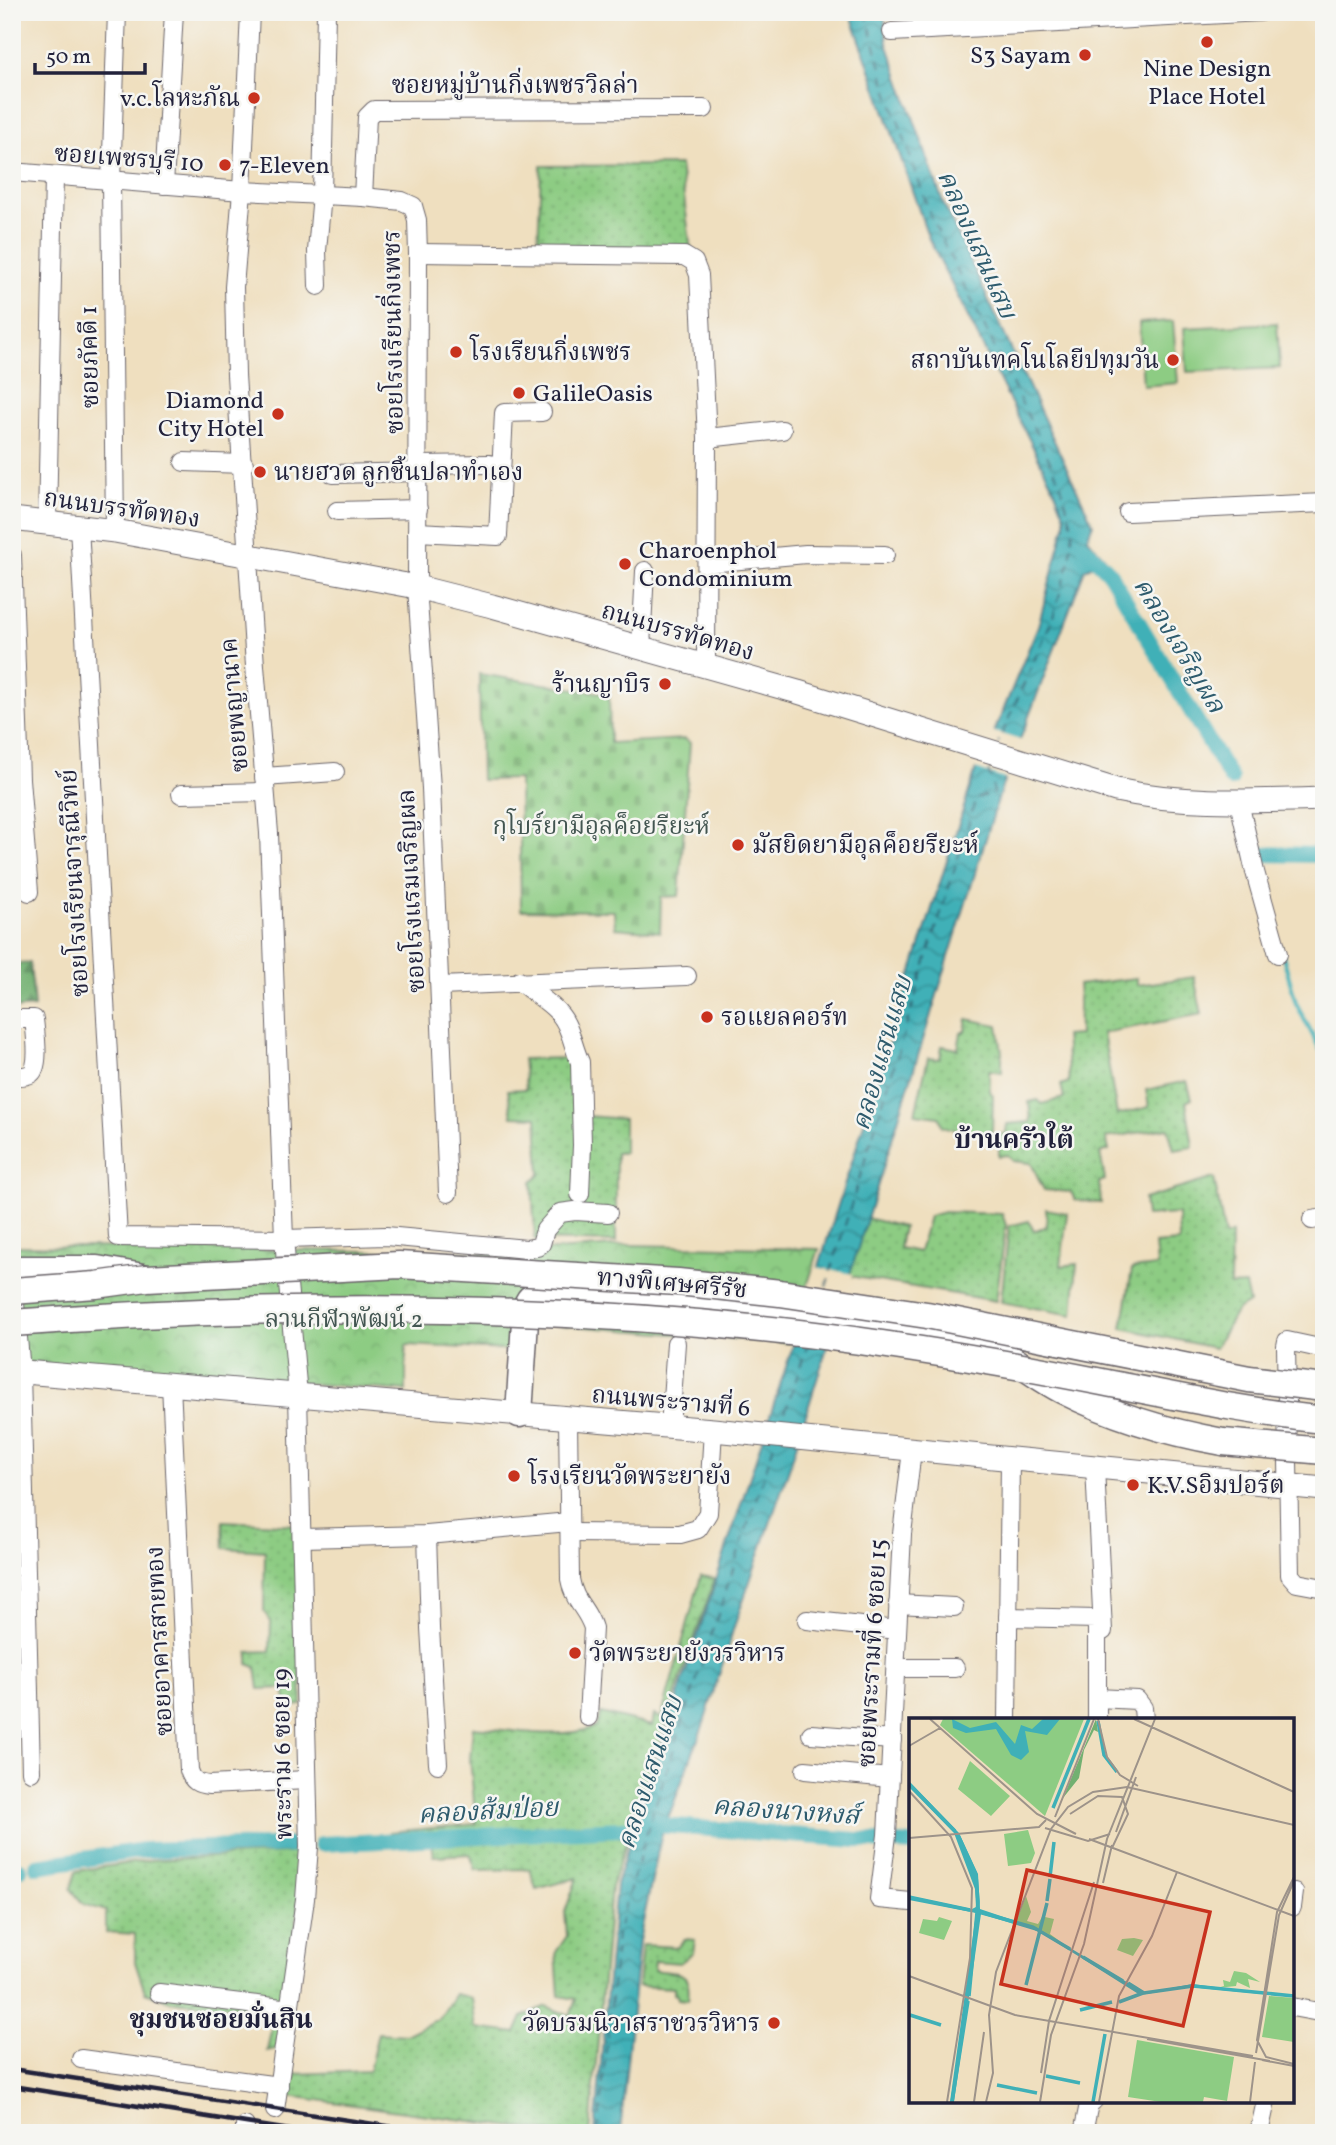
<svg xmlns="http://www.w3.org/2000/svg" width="1336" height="2145" viewBox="0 0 1336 2145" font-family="Vollkorn,'Noto Serif Thai',serif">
<defs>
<pattern id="grass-dots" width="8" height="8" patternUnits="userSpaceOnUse" patternTransform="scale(1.75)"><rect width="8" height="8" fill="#8dcc83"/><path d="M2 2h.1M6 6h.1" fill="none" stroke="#79af72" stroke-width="1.8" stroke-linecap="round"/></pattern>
<pattern id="forest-firs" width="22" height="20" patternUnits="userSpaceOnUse" patternTransform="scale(1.75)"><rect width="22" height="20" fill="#72b071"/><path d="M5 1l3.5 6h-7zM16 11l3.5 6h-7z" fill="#5d8f5e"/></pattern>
<pattern id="cemetery-stones" width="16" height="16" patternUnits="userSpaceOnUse" patternTransform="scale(1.75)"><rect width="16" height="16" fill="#8dcc83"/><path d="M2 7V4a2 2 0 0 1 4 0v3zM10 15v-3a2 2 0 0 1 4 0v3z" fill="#79af72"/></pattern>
<pattern id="park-crowns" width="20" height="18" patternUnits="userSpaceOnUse" patternTransform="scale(1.75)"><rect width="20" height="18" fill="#8dcc83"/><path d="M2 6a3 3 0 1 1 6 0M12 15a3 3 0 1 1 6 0" fill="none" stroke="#79af72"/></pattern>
<pattern id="water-waves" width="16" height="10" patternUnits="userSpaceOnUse" patternTransform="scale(1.75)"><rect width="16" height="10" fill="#3fb0b7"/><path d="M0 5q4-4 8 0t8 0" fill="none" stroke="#348f96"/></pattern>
</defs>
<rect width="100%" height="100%" fill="#f6f6f2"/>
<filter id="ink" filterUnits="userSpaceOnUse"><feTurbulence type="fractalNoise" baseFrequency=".0143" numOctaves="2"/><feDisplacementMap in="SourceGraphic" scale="14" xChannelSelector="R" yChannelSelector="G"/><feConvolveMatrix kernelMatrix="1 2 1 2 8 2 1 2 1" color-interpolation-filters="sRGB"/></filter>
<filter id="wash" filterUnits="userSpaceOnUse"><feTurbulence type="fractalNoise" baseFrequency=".00686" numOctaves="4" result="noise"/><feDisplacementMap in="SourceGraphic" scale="28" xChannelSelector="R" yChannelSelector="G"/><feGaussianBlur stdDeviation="1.57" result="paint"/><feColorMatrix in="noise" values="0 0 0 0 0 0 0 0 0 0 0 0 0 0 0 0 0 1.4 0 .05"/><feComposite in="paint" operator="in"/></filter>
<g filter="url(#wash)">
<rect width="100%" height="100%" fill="#efdfbf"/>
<g fill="url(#grass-dots)" stroke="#58775f" stroke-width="2">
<path d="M 680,165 L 691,251 L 538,247 L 541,166 Z"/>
<path d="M 1194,977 L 1202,1014 L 1103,1033 L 1117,1115 L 1149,1107 L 1146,1090 L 1187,1081 L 1192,1099 L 1186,1102 L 1193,1147 L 1174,1150 L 1168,1128 L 1106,1138 L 1109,1150 L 1100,1153 L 1105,1180 L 1099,1182 L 1101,1203 L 1075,1200 L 1071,1192 L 1044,1190 L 1031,1163 L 1013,1161 L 1008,1155 L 999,1156 L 999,1135 L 1006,1133 L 1007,1124 L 1031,1122 L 1029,1102 L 1038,1100 L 1042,1104 L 1064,1098 L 1061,1085 L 1069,1082 L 1065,1036 L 1079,1035 C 1078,1018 1080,1002 1078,985 L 1137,978 L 1137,985 Z"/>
<path d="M 967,1019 L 998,1025 L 1002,1053 L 1002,1072 L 989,1070 L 990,1091 L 993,1096 L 992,1133 L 967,1133 L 942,1126 L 939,1117 L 915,1114 L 928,1058 L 940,1059 L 942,1046 L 958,1049 L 961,1033 L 965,1031 Z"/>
<path d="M 571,1058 L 587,1116 L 624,1119 L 624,1153 L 616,1153 L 616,1242 L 535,1240 L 532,1181 L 540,1175 L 537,1117 L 512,1116 L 508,1090 L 526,1089 L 523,1059 Z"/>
<path d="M 1214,1178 L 1225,1236 L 1231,1234 L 1230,1286 L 1245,1285 L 1249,1303 L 1237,1310 L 1215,1348 L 1122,1328 L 1132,1269 L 1157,1266 L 1155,1244 L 1179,1242 L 1178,1214 L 1146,1216 L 1144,1199 Z"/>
<path d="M 1046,1209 L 1067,1213 L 1061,1266 L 1077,1264 L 1073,1315 L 1001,1302 L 1009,1226 L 1029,1221 L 1034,1231 L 1047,1226 Z"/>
<path d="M 944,1212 L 1002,1214 L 1006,1225 L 996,1301 L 849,1276 L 866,1218 L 903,1227 L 899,1248 L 919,1252 L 929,1216 Z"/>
<path d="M 223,1521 L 298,1525 L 302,1705 L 287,1706 L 284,1688 L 259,1689 L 256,1667 L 248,1664 L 248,1652 L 270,1651 L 271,1622 L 264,1612 L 265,1551 L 224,1548 Z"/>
<path d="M 701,1576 L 715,1578 L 630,1827 L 390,1839 L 390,1832 L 476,1824 L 470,1759 L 473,1727 C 513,1730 558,1740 596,1727 L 601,1713 L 652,1726 L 654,1715 L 661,1718 Z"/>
<path d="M 630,1832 L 611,1887 L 590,2133 L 559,2133 L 288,2096 L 294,2074 L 369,2071 L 378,2033 L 406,2035 L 440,2018 L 455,1994 L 472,1998 L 476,2028 L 516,2033 L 523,2017 L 546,2006 L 570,2016 L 576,1999 L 559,1996 L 556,1952 L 567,1936 L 565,1912 L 577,1878 L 536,1889 L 530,1869 L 476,1870 L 470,1854 L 434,1856 L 432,1843 Z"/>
<path d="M 305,1852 L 280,2048 L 267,2051 L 275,2009 L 171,2001 L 145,1992 L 135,1962 L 135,1934 L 106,1932 L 106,1911 L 83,1904 L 71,1889 L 76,1871 L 151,1860 Z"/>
<path d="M 684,1939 L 695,1940 L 693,1953 L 680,1963 L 655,1961 L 654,1970 C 678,1974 692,1968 688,2000 L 678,1999 L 677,1995 L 674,1994 L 674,1988 L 638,1986 L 642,1945 L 678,1947 Z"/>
</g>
<path fill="url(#forest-firs)" stroke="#4a6956" stroke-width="2" d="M 30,963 L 34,1007 L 12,1009 L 12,964 Z"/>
<path fill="url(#cemetery-stones)" stroke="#58775f" stroke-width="2" d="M 479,674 L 609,694 L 610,743 L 685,739 L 690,743 L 679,896 L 661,897 L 660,932 L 615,928 L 614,911 L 521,910 L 519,779 L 481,780 Z"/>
<path fill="url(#park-crowns)" stroke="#58775f" stroke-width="2" d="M 630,1245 L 819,1249 L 789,1343 L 508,1321 L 507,1350 L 406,1345 L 406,1391 L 12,1361 L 12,1246 L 510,1253 Z"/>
<g fill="#8dcc83" stroke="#58775f" stroke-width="2">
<path d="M 1173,321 L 1178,383 L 1143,386 L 1139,323 Z"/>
<path d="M 1277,323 L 1280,368 L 1187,372 L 1184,328 Z"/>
</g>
<path fill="url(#water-waves)" stroke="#306979" stroke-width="2" d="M 850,12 L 884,12 L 887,43 L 944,205 L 1093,524 L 1087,538 L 1106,559 L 1085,569 L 1002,787 L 790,1466 L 734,1627 L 704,1723 L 661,1837 L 639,1941 L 620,2133 L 595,2133 L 616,1884 L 809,1297 L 976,769 L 993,735 L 1038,626 L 1065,525 L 1065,517 L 1055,491 L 929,239 Z"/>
<g fill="#efdfbf">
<path d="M 991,731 L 1023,741 L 1008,780 L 973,768 Z"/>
<path d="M 815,1267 L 853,1274 L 831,1347 L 791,1340 Z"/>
</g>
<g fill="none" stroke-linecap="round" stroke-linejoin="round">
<path stroke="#3fb0b7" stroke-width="4.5" d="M 1283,956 L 1296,1003 L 1324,1057"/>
<g stroke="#3fb0b7" stroke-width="16">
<path d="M 1085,548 L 1109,572 L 1231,779"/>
<path d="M 1252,837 L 1256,854 L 1324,855"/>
<path d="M 321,1844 L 621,1829 L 658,1825 L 911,1844"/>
<path d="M 37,1866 L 144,1850 L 297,1845"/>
<path d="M 12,1870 L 20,1869"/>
</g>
<g stroke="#2e5b6d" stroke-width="2" stroke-dasharray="9 7" stroke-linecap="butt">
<path d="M 866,12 L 884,79 L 931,217 L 1060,482 L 1073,529 L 1070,560 L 1052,620 L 998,743"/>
<path d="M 826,1287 L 976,799 L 994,793 L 988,768 L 990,761"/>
<path d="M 780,1427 L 807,1346"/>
<path d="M 598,2133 L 617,1933 L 650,1821 L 774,1445"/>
</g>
</g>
</g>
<g filter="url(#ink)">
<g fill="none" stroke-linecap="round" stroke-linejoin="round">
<g stroke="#6a6469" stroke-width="20">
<g id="minor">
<path d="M 250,12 L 242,191 L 234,287 L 236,375 L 255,666 L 269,833 L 284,1239 L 298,1395 L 309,1847 L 305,1899 L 275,2110"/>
<path d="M 892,32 L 1261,12"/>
<path d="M 12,172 L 242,191 L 363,197 L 402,201 L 413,206 L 417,220 L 418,253 L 417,587 L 431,788 L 448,1193"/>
<path d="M 164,185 L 174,12"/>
<path d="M 363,197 L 367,117 L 374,110 L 704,109"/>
<path d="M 418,253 L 684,256 L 694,262 L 699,275 L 707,438 L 706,665"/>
<path d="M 318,286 L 317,251 L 322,194 L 326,12"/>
<path d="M 707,438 L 782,430"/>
<path d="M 184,462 L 244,464"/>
<path d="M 419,465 L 490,464"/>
<path d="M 333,474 L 419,472"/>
<path d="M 337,511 L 418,509"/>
<path d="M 1128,512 L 1324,503"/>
<path d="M 47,523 L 54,177"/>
<path d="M 79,526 L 118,1237 L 284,1239 L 386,1236 L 526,1249 L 537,1247 L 541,1244 L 545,1230 L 560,1213 L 575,1211 L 608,1213"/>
<path d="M 115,531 L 111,181 L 117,12"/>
<path d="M 417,532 L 498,536 L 504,413 L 542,412"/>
<path d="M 12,555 L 20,779 L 29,892"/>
<path d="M 708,563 L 806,554 L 885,555"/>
<path d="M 641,647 L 645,571"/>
<path d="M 264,777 L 335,772"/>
<path d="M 181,794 L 265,792"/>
<path d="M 1239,802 L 1255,872 L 1278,954"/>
<path d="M 519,981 C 534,994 558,1006 566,1024 C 572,1036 574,1049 580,1062 L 582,1145 L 580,1194"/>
<path d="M 440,986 L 687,976"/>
<path d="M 12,1019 L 34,1019 C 35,1030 41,1069 30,1074 C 25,1077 17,1076 12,1076"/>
<path d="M 1312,1220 L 1324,1218"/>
<path d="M 13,1280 L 21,1372 L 31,1772"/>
<path d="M 1324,1349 L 1287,1341 L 1286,1346 L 1290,1575 L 1297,1583 L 1324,1588"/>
<path d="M 171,1384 L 189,1770 C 192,1781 198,1784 209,1785 L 307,1780"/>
<path d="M 568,1418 L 570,1579 C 574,1603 587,1608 593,1628 L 588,1717"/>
<path d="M 670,1427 L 676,1343"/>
<path d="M 1095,1467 L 1103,1631"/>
<path d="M 570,1533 L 680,1534 L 698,1529 L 708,1513 L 713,1430"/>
<path d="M 427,1535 L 430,1628 L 438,1764"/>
<path d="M 302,1538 L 427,1535 L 569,1522"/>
<path d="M 898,1604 L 954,1607"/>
<path d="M 1008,1617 L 1097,1619 L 1097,1720"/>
<path d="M 807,1620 L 897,1630"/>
<path d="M 896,1668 L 955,1668"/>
<path d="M 1097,1698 L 1137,1700 L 1143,1708 L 1144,1720"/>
<path d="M 1007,1720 L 1010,1460"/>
<path d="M 811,1734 L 892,1740"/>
<path d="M 805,1770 L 890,1778"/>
<path d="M 911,1902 L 879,1899 L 887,1835 L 902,1534 L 912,1450"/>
<path d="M 1292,1907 L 1294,1892"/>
<path d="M 159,1993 L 290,2009"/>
<path d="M 1292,2007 L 1324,2013"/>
<path d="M 81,2059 L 279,2086"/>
<path d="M 245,2133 L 245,2126"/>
<path d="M 1083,2133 L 1089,2104 L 1093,2101"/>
<path d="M 1259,2133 L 1266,2101"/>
</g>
</g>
<g stroke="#6a6469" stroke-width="25">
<g id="major">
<path d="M 12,519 L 115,531 L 417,587 L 492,606 L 798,692 L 1116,790 C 1185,805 1253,801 1324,799"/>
<path d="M 12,1371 L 713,1430 L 1324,1489"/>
</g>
</g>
<g stroke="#6a6469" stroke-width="29">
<g id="highway">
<path d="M 12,1269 L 97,1269 L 143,1277"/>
<path d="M 519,1414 L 526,1306 L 530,1299 L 542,1294 C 643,1300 743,1308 843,1322 C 888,1328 935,1333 979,1344 C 1010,1353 1034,1376 1062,1390 C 1113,1416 1167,1432 1223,1442"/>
</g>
</g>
<use href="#minor" stroke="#fff" stroke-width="18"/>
<use href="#major" stroke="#fff" stroke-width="23"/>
<use href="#highway" stroke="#fff" stroke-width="26"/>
<g stroke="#22223b" stroke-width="4.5">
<path d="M 12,2069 L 433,2133"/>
<path d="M 12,2086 L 309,2133"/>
</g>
<g stroke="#6a6469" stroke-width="29" stroke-linecap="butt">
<g id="highway-bridge">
<path d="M 12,1291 L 96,1285 L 147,1278 L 399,1265 L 678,1282 L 780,1293 L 927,1315 L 1249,1379 L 1324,1388"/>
<path d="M 12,1323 C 276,1303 544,1303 807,1334 C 906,1346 1004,1363 1102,1382 C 1175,1396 1249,1412 1324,1420"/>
<path d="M 1223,1442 L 1324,1451"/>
</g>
</g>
<use href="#highway-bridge" stroke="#fff" stroke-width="26"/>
</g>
</g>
<g fill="#c8321e" stroke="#f6f6f2" stroke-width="2.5">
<circle cx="1207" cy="42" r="7"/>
<circle cx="1085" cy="55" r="7"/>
<circle cx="254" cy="98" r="7"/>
<circle cx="225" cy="165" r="7"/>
<circle cx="456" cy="352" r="7"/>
<circle cx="1173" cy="360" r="7"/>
<circle cx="519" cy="393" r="7"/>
<circle cx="278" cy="414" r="7"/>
<circle cx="260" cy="472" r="7"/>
<circle cx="625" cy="564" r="7"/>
<circle cx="665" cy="684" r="7"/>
<circle cx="738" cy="845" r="7"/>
<circle cx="707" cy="1017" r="7"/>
<circle cx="514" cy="1476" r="7"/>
<circle cx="1133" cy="1485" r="7"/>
<circle cx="575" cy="1653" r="7"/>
<circle cx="774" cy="2023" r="7"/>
</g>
<g text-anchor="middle" stroke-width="5" stroke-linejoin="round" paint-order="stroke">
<g font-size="24" fill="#22223b" stroke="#f6f6f2" text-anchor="start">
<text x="1071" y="63" text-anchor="end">S3 Sayam</text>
<text x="1207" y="76" text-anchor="middle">Nine Design<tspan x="1207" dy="28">Place Hotel</tspan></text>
<text x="240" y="106" text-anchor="end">v.c.โลหะภัณ</text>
<text x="239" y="173">7-Eleven</text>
<text x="470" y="360">โรงเรียนกิ่งเพชร</text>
<text x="1159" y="368" text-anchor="end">สถาบันเทคโนโลยีปทุมวัน</text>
<text x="533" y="401">GalileOasis</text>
<text x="264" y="408" text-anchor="end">Diamond<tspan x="264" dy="28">City Hotel</tspan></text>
<text x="274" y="480">นายฮวด ลูกชิ้นปลาทำเอง</text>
<text x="639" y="558">Charoenphol<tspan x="639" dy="28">Condominium</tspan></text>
<text x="651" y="692" text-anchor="end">ร้านญาบิร</text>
<text x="752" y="853">มัสยิดยามีอุลค็อยรียะห์</text>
<text x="721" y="1025">รอแยลคอร์ท</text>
<text x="528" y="1484">โรงเรียนวัดพระยายัง</text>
<text x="1147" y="1493">K.V.Sอิมปอร์ต</text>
<text x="589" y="1661">วัดพระยายังวรวิหาร</text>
<text x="760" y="2031" text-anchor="end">วัดบรมนิวาสราชวรวิหาร</text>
</g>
<g font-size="24" fill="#22223b" stroke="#f6f6f2">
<text x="515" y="93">ซอยหมู่บ้านกิ่งเพชรวิลล่า</text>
<text transform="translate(129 158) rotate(4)" y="8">ซอยเพชรบุรี 10</text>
<text transform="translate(393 332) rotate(-91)" y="8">ซอยโรงเรียนกิ่งเพชร</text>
<text transform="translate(89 357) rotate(-91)" y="8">ซอยภัคดี 1</text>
<text transform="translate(122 508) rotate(8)" y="8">ถนนบรรทัดทอง</text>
<text transform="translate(678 631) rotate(16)" y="8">ถนนบรรทัดทอง</text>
<text transform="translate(234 705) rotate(-95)" y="8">ซอยพญานาค</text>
<text transform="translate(74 883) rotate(-93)" y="8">ซอยโรงเรียนจารุณีวิทย์</text>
<text transform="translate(411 891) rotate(-93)" y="8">ซอยโรงแรมเจริญผล</text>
<text transform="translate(672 1283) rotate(5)" y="8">ทางพิเศษศรีรัช</text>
<text transform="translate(671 1401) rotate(5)" y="8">ถนนพระรามที่ 6</text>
<text transform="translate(159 1641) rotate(-93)" y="8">ซอยอาคารสายทอง</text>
<text transform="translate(872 1653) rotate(-87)" y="8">ซอยพระรามที่ 6 ซอย 15</text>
<text transform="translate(282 1754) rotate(-91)" y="8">พระราม 6 ซอย 19</text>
</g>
<g font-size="24" fill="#425551" stroke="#f6f6f2">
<text x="601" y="834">กุโบร์ยามีอุลค็อยรียะห์</text>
<text x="344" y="1327">ลานกีฬาพัฒน์ 2</text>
</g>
<g font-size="26" font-style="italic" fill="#2e5b6d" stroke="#f6f6f2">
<text transform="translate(978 244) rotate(66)" y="9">คลองแสนแสบ</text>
<text transform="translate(1180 645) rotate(59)" y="9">คลองเจริญผล</text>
<text transform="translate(881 1053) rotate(-74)" y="9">คลองแสนแสบ</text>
<text transform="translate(649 1772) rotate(-72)" y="9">คลองแสนแสบ</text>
<text transform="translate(488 1810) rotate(-3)" y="9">คลองส้มป่อย</text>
<text transform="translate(786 1810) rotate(4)" y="9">คลองนางหงส์</text>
</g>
<g font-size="26" font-weight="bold" fill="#22223b" stroke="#f6f6f2">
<text x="1014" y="1148">บ้านครัวใต้</text>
<text x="221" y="2028">ชุมชนซอยมั่นสิน</text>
</g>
</g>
<g transform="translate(909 1718)">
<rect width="385" height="385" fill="#efdfbf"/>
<path d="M 117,178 L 122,194 L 118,203 L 129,206 L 137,192 L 136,199 L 145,201 L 141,216 L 152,224 L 107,203 ZM 325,253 L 337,255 L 351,264 L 339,261 L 341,270 L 328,264 L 327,268 L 308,270 L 315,268 L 314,262 L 321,264 Z" fill="#8dcc83"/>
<path d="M 187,1 L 189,14 L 185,12 L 175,32 L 170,60 L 154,80 Z" fill="#72b071"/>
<path d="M 30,199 L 43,203 L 35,222 L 10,215 L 14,201 L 28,203 ZM 225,220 L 234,222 L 224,238 L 208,232 L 213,221 Z" fill="#8dcc83"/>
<path d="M 34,1 L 175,1 L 136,98 L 31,7 Z" fill="#8dcc83"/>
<path d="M 61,43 L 101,78 L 82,98 L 49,71 ZM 119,112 L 126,135 L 122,145 L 99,148 L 95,116 ZM 360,278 L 385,280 L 385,324 L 353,319 Z" fill="#8dcc83"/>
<path d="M 228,322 L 325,339 L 318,383 L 295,379 L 294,384 L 252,384 L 219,379 Z" fill="#8dcc83"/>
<path d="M 43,1 L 61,10 L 87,4 L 106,26 L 112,7 L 123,11 L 134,1 L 151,1 L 138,17 L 116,13 L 120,34 L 112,42 L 102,37 L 87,11 L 57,15 L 44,10 ZM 0,63 L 50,115 L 69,156 L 71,191 L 128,210 L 236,275 L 283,266 L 385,279 L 280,269 L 231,277 L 131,214 L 72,196 L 45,384 L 41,384 L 67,195 L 0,182 L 0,178 L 63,191 L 67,189 L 66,171 L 45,115 L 0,69 Z" fill="#3fb0b7"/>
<path fill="none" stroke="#3fb0b7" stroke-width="3.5" d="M 189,3 L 195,37 L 208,54M 0,66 L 46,113M 144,90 L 180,1M 49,117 L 67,157 L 69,184 L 60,278M 141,159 L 145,124M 0,179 L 61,192M 138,183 L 141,161M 66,193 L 124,209 L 161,231M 174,239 L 214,263M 219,265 L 235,275 L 284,268 L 385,278M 117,267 L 138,185M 210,284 L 234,275M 171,292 L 203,284M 1,297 L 32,307M 137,358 L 171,365M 88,367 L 128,375M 43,384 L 59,283M 184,384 L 196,316"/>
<path fill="none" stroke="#9d938a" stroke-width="2" d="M 21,1 L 128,96 L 167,116M 189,1 L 198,39 L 211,57 L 229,68M 225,1 L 385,74M 0,28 L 31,10M 0,73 L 42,119 L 63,170 L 61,240 L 38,384M 161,96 L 189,78 L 213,79 L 219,96 L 203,130M 146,99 L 185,1M 136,110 L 179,123 L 201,116M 207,114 L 227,59M 0,120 L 130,109 L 137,102M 180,121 L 385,198M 385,159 L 368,194 L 348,322 L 357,339 L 385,346M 194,165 L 203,127M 0,258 L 106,297 L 344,338M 238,321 L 361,343M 347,335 L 370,197 L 385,163M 353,342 L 385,348M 132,355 L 140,303 L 185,164M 65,384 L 75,314M 77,384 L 84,355 L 80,297 L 87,254 L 142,111 L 159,89 L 184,74 L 218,69 L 385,107M 131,384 L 142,317 L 175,226 L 198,121 L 246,1M 190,384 L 210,278 L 243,218 L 268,154M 341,384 L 346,344"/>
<path fill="#c8321e" fill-opacity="0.15" stroke="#c8321e" stroke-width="3.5" d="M 118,152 L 301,194 L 274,308 L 92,266 Z"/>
<rect width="385" height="385" fill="none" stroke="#22223b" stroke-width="3.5"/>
</g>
<rect width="1336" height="2145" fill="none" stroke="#f6f6f2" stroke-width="42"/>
<path d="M35 63v10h110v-10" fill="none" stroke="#22223b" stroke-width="3.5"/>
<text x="46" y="63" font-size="21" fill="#22223b" stroke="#f6f6f2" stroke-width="5" paint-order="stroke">50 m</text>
</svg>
